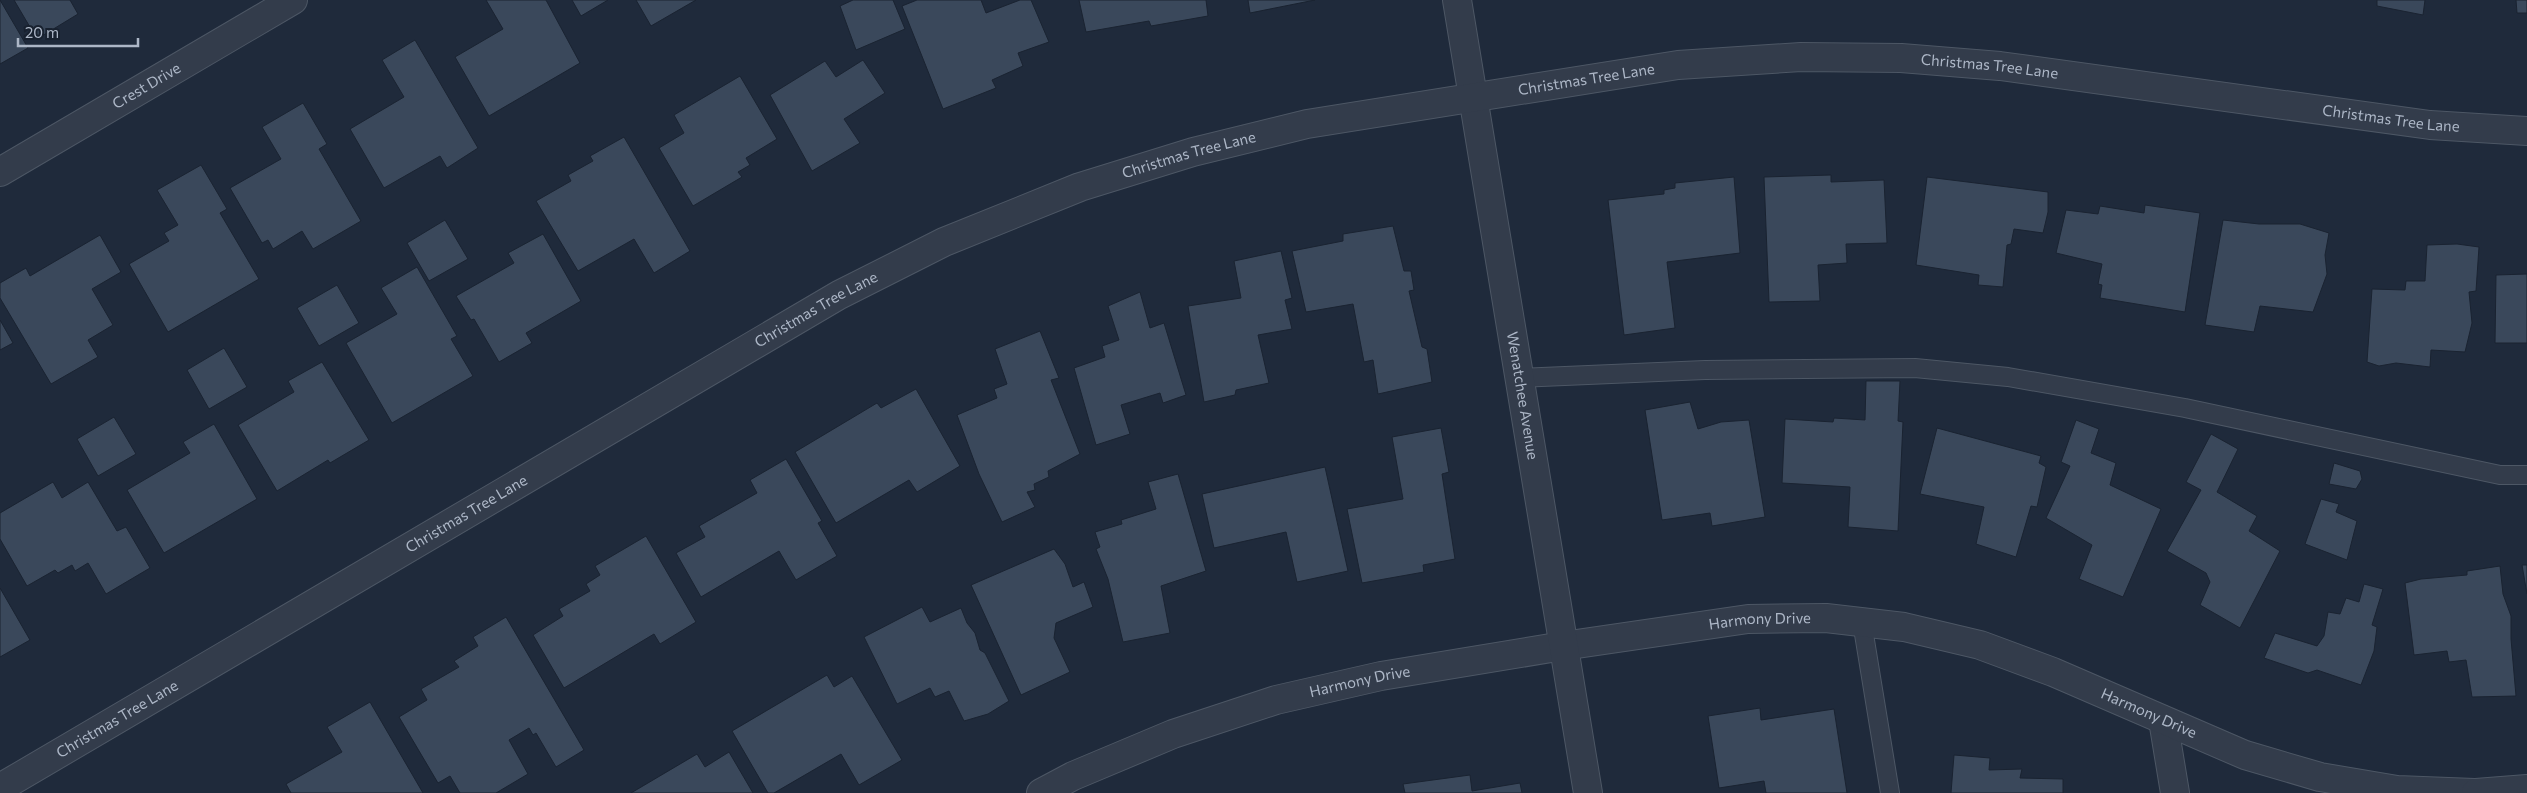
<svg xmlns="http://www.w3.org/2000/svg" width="2527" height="793" viewBox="0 0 2527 793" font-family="Commissioner,sans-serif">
<rect width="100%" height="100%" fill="#1f2a3b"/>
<g fill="#3a485b" stroke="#1a2331">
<path d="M 0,0 L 28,48 L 0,64 Z"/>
<path d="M 14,0 L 70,0 L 78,14 L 37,39 Z"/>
<path d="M 486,0 L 546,0 L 580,63 L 489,116 L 455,57 L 503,29 Z"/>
<path d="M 572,0 L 608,0 L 581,16 Z"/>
<path d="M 636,0 L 696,0 L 651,26 Z"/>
<path d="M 853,0 L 893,0 L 905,29 L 856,50 L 840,6 Z"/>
<path d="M 917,0 L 981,0 L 986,13 L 1020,0 L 1031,0 L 1049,42 L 1018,53 L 1023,66 L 992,80 L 996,88 L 943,109 L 902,6 Z"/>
<path d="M 1079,0 L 1206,0 L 1208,16 L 1151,26 L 1149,21 L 1086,32 Z"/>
<path d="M 1248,0 L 1315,0 L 1250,13 Z"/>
<path d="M 2377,0 L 2425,0 L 2423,15 L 2377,6 Z"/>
<path d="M 2516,0 L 2527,0 L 2527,13 L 2517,13 Z"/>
<path d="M 415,40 L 478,148 L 447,168 L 440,156 L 384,188 L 350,129 L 404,97 L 382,60 Z"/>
<path d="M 863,60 L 885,93 L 844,119 L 860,143 L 812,171 L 770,95 L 825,61 L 836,77 Z"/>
<path d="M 740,76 L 777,139 L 746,158 L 750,165 L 738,172 L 742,177 L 693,206 L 659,148 L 684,133 L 674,115 Z"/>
<path d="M 303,103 L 327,144 L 319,149 L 361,221 L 313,249 L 302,231 L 273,249 L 268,240 L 262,243 L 230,188 L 281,159 L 262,127 Z"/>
<path d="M 624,137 L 690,251 L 654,273 L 634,239 L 578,271 L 536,201 L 571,181 L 568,175 L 593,161 L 590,156 Z"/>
<path d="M 201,165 L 227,209 L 220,213 L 259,279 L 168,332 L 129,264 L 169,241 L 164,233 L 178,225 L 157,190 Z"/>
<path d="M 1831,175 L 1831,182 L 1884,180 L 1887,243 L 1846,244 L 1847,263 L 1818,265 L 1820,301 L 1769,302 L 1764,177 Z"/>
<path d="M 1734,177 L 1740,253 L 1667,262 L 1675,328 L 1624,335 L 1608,200 L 1664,194 L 1664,190 L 1675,188 L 1675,183 Z"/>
<path d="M 1927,177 L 2048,192 L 2048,212 L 2043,233 L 2014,229 L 2011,244 L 2007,245 L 2003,287 L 1978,285 L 1979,275 L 1916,265 Z"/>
<path d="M 2145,205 L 2200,213 L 2185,312 L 2100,298 L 2102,285 L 2098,284 L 2102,264 L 2056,253 L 2066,210 L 2098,214 L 2100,206 L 2144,213 Z"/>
<path d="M 445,220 L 468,259 L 429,281 L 407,243 Z"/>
<path d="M 2223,220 L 2259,224 L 2300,224 L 2329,233 L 2325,255 L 2327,274 L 2313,312 L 2260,306 L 2254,332 L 2205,325 Z"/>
<path d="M 1393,226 L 1404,271 L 1411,271 L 1414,290 L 1409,291 L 1422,347 L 1427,349 L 1432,382 L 1378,394 L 1373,360 L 1364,362 L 1353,304 L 1306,312 L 1292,251 L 1343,241 L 1343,234 Z"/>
<path d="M 543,234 L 581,301 L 526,333 L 532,343 L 499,362 L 474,319 L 471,320 L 456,296 L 514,263 L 508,253 Z"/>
<path d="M 100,235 L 121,272 L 92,289 L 113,325 L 88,340 L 98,357 L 51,384 L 0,298 L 0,283 L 26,268 L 30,276 Z"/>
<path d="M 2457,244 L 2479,247 L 2476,291 L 2469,292 L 2472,323 L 2465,352 L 2431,350 L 2430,367 L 2396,363 L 2379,366 L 2367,362 L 2372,289 L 2405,290 L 2406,281 L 2425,281 L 2427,245 Z"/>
<path d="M 1281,251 L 1292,298 L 1285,300 L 1292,329 L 1258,335 L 1269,383 L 1236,390 L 1235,395 L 1204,402 L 1188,306 L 1241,298 L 1234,261 Z"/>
<path d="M 417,267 L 457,336 L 451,339 L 473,376 L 392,423 L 346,343 L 397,314 L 381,288 Z"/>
<path d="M 2527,274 L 2527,343 L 2495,343 L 2496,275 Z"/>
<path d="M 337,285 L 359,323 L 319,346 L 297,308 Z"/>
<path d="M 1140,292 L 1150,328 L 1164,323 L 1186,395 L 1163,403 L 1160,393 L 1121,405 L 1130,434 L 1096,445 L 1074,368 L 1105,357 L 1102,346 L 1119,340 L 1108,306 Z"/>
<path d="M 0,320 L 13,343 L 0,350 Z"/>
<path d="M 1040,331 L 1059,378 L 1051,380 L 1080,454 L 1048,471 L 1049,477 L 1034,484 L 1035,490 L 1027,492 L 1035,507 L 1002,522 L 979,474 L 957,415 L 997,398 L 994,389 L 1007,384 L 995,349 Z"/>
<path d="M 224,348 L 247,387 L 209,409 L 187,370 Z"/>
<path d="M 322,362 L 369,440 L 330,463 L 328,460 L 277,491 L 238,425 L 294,392 L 288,381 Z"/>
<path d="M 1866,381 L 1900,381 L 1898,421 L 1903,422 L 1898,531 L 1848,527 L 1850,487 L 1782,483 L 1785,419 L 1833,422 L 1834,418 L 1865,420 Z"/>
<path d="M 916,389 L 960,466 L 917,492 L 909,480 L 836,523 L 795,452 L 877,403 L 881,408 Z"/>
<path d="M 1690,402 L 1698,429 L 1721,422 L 1749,420 L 1765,517 L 1712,526 L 1710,513 L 1662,520 L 1645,410 Z"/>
<path d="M 114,417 L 136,454 L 98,476 L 77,439 Z"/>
<path d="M 2076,420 L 2099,429 L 2091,453 L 2116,463 L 2110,485 L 2161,509 L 2123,597 L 2079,579 L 2092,545 L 2046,518 L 2070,466 L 2061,462 Z"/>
<path d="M 214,424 L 257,499 L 164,553 L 127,490 L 190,453 L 183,442 Z"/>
<path d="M 1441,428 L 1449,472 L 1442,474 L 1455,559 L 1423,565 L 1424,572 L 1362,583 L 1347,509 L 1403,499 L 1392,437 Z"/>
<path d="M 1937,428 L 2041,456 L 2039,463 L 2046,467 L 2037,507 L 2031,506 L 2016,557 L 1976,544 L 1984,507 L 1920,494 Z"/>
<path d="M 2211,434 L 2238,449 L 2217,492 L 2257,516 L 2249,531 L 2280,551 L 2240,628 L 2200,605 L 2210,582 L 2206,573 L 2167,551 L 2201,490 L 2186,482 Z"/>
<path d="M 786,459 L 822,521 L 818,523 L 837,556 L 796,580 L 779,551 L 701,597 L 676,553 L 705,537 L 699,526 L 757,493 L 750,480 Z"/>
<path d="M 2334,463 L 2360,471 L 2362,479 L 2356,489 L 2329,484 Z"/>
<path d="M 1325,467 L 1348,571 L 1297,582 L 1286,532 L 1214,548 L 1202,494 Z"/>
<path d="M 1178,474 L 1206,571 L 1161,586 L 1170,633 L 1123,642 L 1108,579 L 1096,549 L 1100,547 L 1095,532 L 1122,524 L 1121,520 L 1156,509 L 1148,482 Z"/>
<path d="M 53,482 L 62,498 L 88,482 L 117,531 L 126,527 L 150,568 L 106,594 L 88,563 L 75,571 L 72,565 L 58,573 L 55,570 L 27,586 L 0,539 L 0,513 Z"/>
<path d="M 2321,499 L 2339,504 L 2336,512 L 2357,521 L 2347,560 L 2305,544 Z"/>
<path d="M 646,536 L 696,622 L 660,644 L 654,634 L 564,688 L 533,635 L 563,616 L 559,609 L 590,591 L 586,584 L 600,575 L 595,566 Z"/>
<path d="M 1054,549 L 1065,564 L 1073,587 L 1084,582 L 1093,607 L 1056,623 L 1054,638 L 1070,672 L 1021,695 L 971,585 Z"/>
<path d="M 2522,565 L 2527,565 L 2527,594 Z"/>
<path d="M 2500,566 L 2503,594 L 2511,616 L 2511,639 L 2516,696 L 2472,697 L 2466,660 L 2449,662 L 2447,651 L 2414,655 L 2405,583 L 2421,579 L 2467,575 L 2467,571 Z"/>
<path d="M 2364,584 L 2383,589 L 2372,625 L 2377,627 L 2374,651 L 2361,685 L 2317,670 L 2308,673 L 2264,658 L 2275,633 L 2317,646 L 2324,636 L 2328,612 L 2340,614 L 2346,598 L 2359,602 Z"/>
<path d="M 0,588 L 30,640 L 0,657 Z"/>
<path d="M 922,607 L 930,622 L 961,608 L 967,623 L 975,633 L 980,650 L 985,653 L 1009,701 L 988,714 L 964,721 L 949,691 L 935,697 L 930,688 L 897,704 L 864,637 Z"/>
<path d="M 506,617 L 584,750 L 556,767 L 536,733 L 533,735 L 529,728 L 509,740 L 528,774 L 496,793 L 460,793 L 450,776 L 438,783 L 399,717 L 427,700 L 421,689 L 459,667 L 454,661 L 478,646 L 473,637 Z"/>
<path d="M 827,675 L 834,687 L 852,676 L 902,760 L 859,785 L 841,754 L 774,793 L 768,793 L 732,731 Z"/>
<path d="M 370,702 L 423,793 L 291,793 L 286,784 L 342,752 L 327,727 Z"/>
<path d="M 1760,708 L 1761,720 L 1834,709 L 1847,793 L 1766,793 L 1764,781 L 1719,788 L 1708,716 Z"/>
<path d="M 729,752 L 753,793 L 631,793 L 697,754 L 705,767 Z"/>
<path d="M 1954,755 L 1990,758 L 1989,770 L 2022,769 L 2020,778 L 2063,779 L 2063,793 L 1951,793 Z"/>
<path d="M 1470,775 L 1472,791 L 1520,783 L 1522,793 L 1405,793 L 1403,784 Z"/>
</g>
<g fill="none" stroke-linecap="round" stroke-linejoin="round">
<g stroke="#4d5765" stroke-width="20">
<g id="service">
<path d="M 1519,378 L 1705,370 L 1915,368 L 2008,377 L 2185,408 L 2500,475 L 2527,475"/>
<path d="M 1862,622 L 1890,793"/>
</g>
</g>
<g stroke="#4d5765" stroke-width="30">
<g id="minor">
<path id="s1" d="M 0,172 L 293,0"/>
<path d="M 2163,720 L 2175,793"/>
<path id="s2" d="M 1041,793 L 1073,776 L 1173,734 L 1276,700 L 1381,676 L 1563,646 L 1748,619 L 1826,618 L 1904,627 L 1980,645 L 2053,672 L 2245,755 L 2320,777 L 2397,790 L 2474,793"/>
<path d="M 2476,793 L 2527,789"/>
</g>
</g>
<g stroke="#4d5765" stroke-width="30">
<g id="tertiary">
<path id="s3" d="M 1457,0 L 1588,793"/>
<path id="s4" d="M 0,788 L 839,295 L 944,242 L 1080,187 L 1193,152 L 1307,124 L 1678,65 L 1801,57 L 1901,58 L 2000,66 L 2430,125 L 2527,131"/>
</g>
</g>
<use href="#service" stroke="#333c4b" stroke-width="18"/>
<use href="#minor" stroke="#333c4b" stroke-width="28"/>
<use href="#tertiary" stroke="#333c4b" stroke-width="28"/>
</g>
<g text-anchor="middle" stroke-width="4" stroke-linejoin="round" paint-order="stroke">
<g font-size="15" fill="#adb7c7" stroke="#18212f">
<text dy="5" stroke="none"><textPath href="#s4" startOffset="2161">Christmas Tree Lane</textPath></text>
<text dy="5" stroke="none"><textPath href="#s4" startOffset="1756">Christmas Tree Lane</textPath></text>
<text dy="5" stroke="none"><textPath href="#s1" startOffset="170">Crest Drive</textPath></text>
<text dy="5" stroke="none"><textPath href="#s4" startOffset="2566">Christmas Tree Lane</textPath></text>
<text dy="5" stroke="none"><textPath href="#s4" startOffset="1351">Christmas Tree Lane</textPath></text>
<text dy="5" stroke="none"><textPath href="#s4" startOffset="946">Christmas Tree Lane</textPath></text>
<text dy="5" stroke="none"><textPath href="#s3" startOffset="401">Wenatchee Avenue</textPath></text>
<text dy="5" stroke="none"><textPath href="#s4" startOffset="541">Christmas Tree Lane</textPath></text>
<text dy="5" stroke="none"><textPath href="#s2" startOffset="744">Harmony Drive</textPath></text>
<text dy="5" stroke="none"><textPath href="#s2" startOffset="339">Harmony Drive</textPath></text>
<text dy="5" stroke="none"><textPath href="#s2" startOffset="1149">Harmony Drive</textPath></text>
<text dy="5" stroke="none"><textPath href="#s4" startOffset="136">Christmas Tree Lane</textPath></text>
</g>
</g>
<path d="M18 38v8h120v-8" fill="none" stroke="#adb7c7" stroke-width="2.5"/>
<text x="25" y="38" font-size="15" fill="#adb7c7" stroke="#18212f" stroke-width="4" paint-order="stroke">20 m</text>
</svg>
